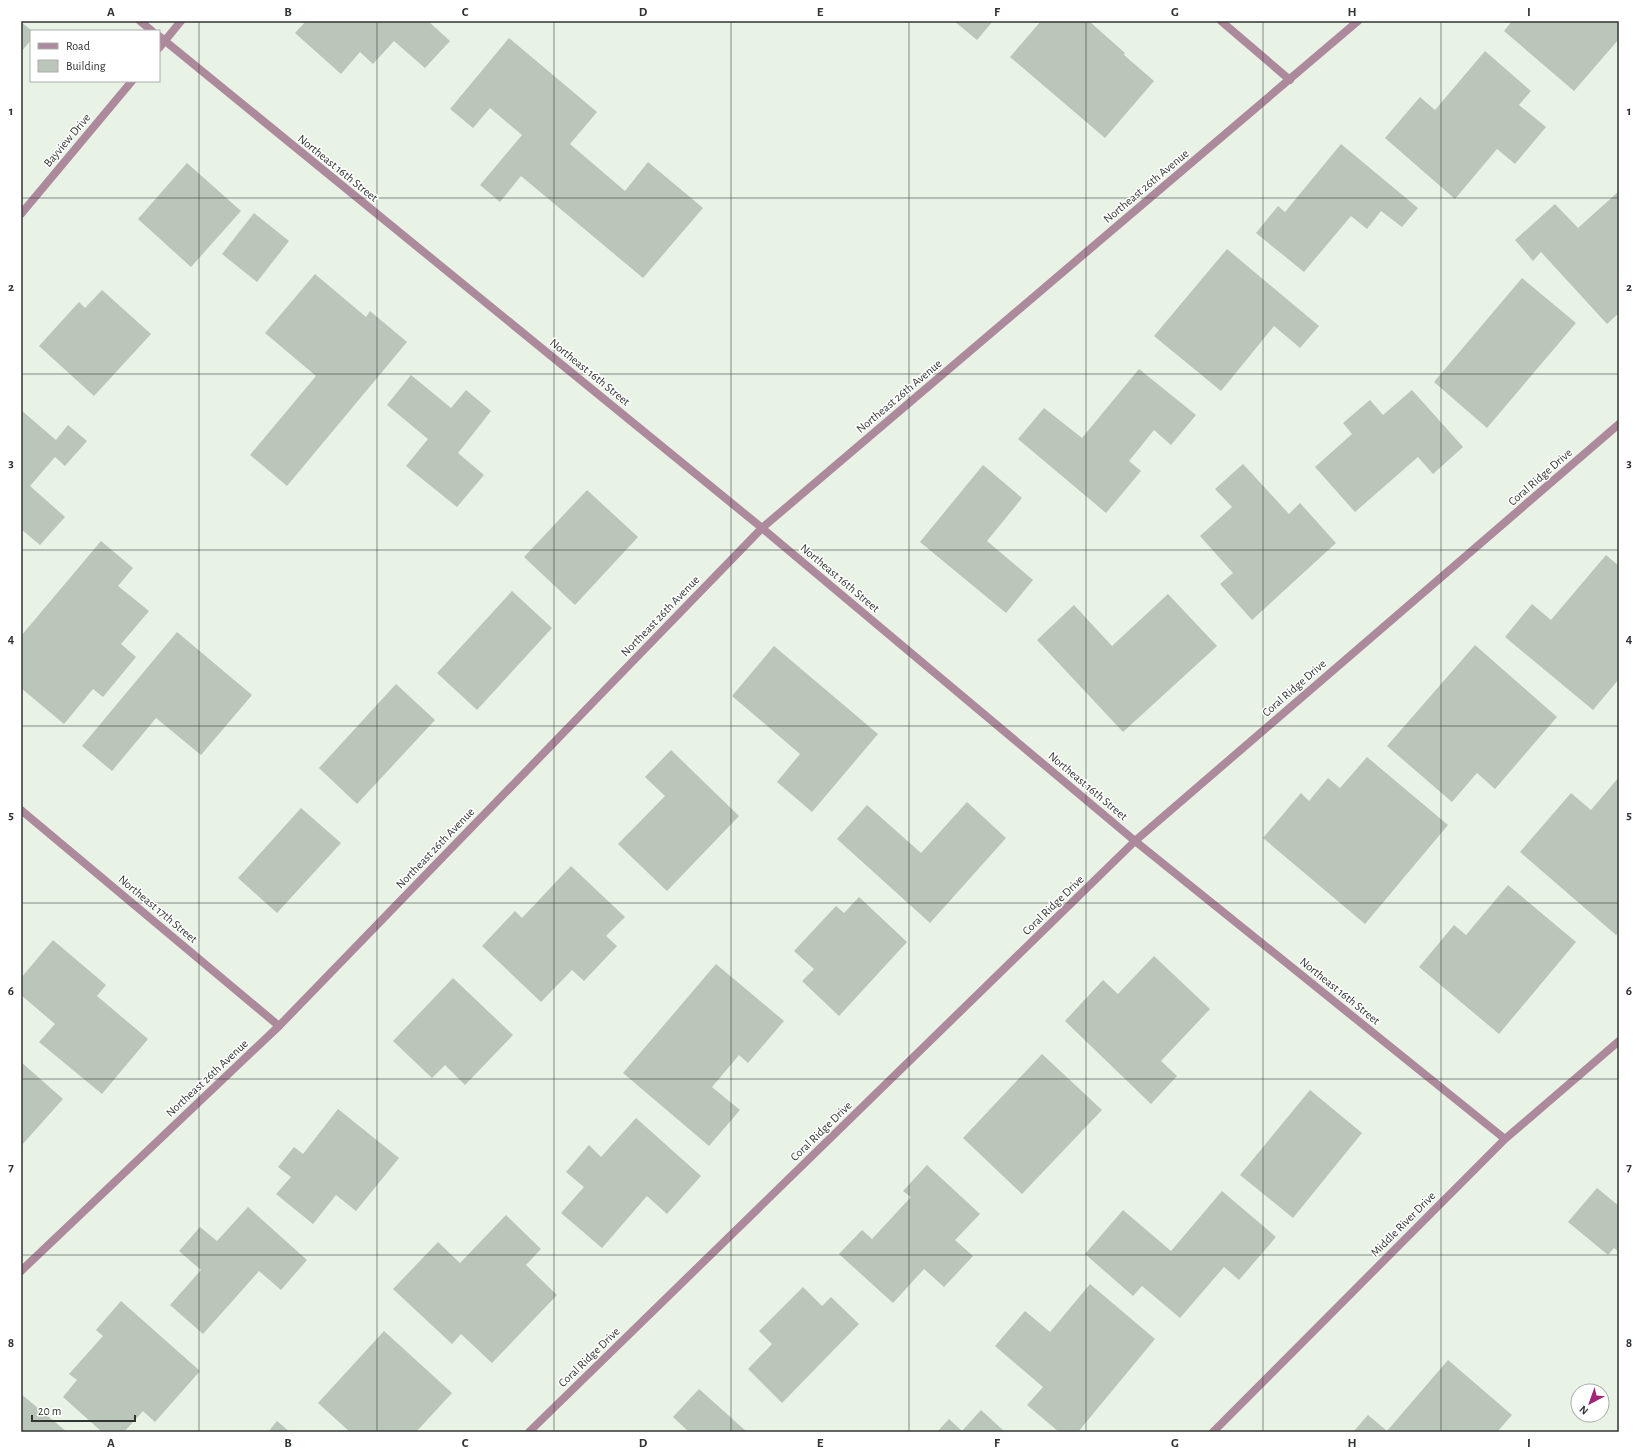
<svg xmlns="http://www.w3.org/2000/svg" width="1640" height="1453" viewBox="0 0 1640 1453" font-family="'Alegreya Sans',sans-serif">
<rect width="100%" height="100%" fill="#e8f3e6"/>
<g fill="#bbc6ba">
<path d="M 306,21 L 428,21 L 450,41 L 425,68 L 394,41 L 373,64 L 360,52 L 341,74 L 295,33 Z"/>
<path d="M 954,21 L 993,21 L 977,40 Z"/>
<path d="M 1041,21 L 1089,21 L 1125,53 L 1124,55 L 1154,81 L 1105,138 L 1010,57 Z"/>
<path d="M 1512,21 L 1619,21 L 1619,39 L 1574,91 L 1504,31 Z"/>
<path d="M 21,22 L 31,30 L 31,40 L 21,52 Z"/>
<path d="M 509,38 L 597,112 L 570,144 L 625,191 L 648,162 L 703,208 L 643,278 L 521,176 L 500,202 L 480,185 L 522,135 L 490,108 L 473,128 L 450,109 Z"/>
<path d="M 1485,51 L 1531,91 L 1519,105 L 1546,127 L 1515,164 L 1497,149 L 1455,199 L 1385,138 L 1420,97 L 1435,110 Z"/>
<path d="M 1341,144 L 1418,208 L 1402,227 L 1381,211 L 1367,229 L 1351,216 L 1304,272 L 1256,233 L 1278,206 L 1285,212 Z"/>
<path d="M 187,163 L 241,211 L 191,267 L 138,219 Z"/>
<path d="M 1619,191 L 1619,276 L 1617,278 L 1619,280 L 1619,313 L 1607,324 L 1541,252 L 1533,261 L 1515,240 L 1555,204 L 1578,228 Z"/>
<path d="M 254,213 L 289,241 L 257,282 L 222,254 Z"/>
<path d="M 1227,249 L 1319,326 L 1300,348 L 1274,326 L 1221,391 L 1154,336 Z"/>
<path d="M 315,274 L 366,317 L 370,311 L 407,342 L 287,486 L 250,455 L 316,376 L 265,333 Z"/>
<path d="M 1522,278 L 1576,323 L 1487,428 L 1434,382 Z"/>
<path d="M 102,290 L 151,334 L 94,396 L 39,346 L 79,302 L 85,308 Z"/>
<path d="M 1139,369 L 1196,415 L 1171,445 L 1154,430 L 1129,461 L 1141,471 L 1106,513 L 1018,439 L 1044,408 L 1082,438 Z"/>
<path d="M 411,375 L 451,408 L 466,390 L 491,411 L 458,453 L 484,475 L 457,507 L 406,466 L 428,439 L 387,405 Z"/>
<path d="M 1412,390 L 1463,447 L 1433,474 L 1418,457 L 1355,512 L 1315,467 L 1352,434 L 1343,423 L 1370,400 L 1383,415 Z"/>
<path d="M 21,410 L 56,440 L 68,425 L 87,441 L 65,466 L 55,457 L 30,486 L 65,517 L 40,545 L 21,529 Z"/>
<path d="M 1243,464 L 1289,514 L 1300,503 L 1336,543 L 1252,620 L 1220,584 L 1233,573 L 1200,536 L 1232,507 L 1215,489 Z"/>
<path d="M 983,465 L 1022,498 L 987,541 L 1033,580 L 1006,613 L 920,542 Z"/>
<path d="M 587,490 L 638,537 L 575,605 L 524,557 Z"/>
<path d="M 101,541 L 133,568 L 118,586 L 149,611 L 121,644 L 136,657 L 103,697 L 93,689 L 64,724 L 21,688 L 21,636 Z"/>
<path d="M 1606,555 L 1619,566 L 1619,679 L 1593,710 L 1505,637 L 1532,604 L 1551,620 Z"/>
<path d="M 512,591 L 552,628 L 477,710 L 437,673 Z"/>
<path d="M 1168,594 L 1217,646 L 1123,732 L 1037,640 L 1074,605 L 1112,646 Z"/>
<path d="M 177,632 L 252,695 L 201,755 L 156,718 L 112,771 L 82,746 Z"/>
<path d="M 1475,645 L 1557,717 L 1495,789 L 1477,773 L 1452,802 L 1387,746 Z"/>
<path d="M 774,646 L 878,734 L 812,812 L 777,782 L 800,754 L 732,696 Z"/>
<path d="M 396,684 L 435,720 L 357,804 L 319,768 Z"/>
<path d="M 671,750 L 739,816 L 667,891 L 618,844 L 665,796 L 645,777 Z"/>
<path d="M 1367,757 L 1448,825 L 1365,924 L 1263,838 L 1301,793 L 1309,801 L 1328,778 L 1340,788 Z"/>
<path d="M 1619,777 L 1619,932 L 1616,935 L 1520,852 L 1571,793 L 1591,810 Z"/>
<path d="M 967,802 L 1006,838 L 930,923 L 837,839 L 867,805 L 921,853 Z"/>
<path d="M 301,808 L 341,843 L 277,913 L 238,878 Z"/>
<path d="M 571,866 L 625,917 L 606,936 L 617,946 L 584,981 L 572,970 L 541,1002 L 482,946 L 515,911 L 522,918 Z"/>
<path d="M 1508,885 L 1576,942 L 1499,1034 L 1419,967 L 1454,925 L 1466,935 Z"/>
<path d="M 859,897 L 907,942 L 839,1016 L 802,981 L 814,969 L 794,951 L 836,906 L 844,913 Z"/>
<path d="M 53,940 L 106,985 L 97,996 L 148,1039 L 102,1094 L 39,1042 L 55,1024 L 21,995 L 21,978 Z"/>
<path d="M 1154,956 L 1210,1009 L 1161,1061 L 1177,1076 L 1151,1104 L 1065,1021 L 1103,980 L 1118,994 Z"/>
<path d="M 716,964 L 784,1021 L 748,1063 L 739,1055 L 712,1087 L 740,1110 L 709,1146 L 623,1073 Z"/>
<path d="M 453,978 L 513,1035 L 465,1085 L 445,1065 L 432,1078 L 393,1041 Z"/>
<path d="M 1042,1054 L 1102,1110 L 1022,1194 L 963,1138 Z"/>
<path d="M 21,1062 L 63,1099 L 21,1146 Z"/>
<path d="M 1310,1090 L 1362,1133 L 1293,1218 L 1240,1175 Z"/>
<path d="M 338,1109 L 399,1158 L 356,1211 L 336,1195 L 313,1224 L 276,1194 L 291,1177 L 278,1167 L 294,1147 L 303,1154 Z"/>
<path d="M 636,1118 L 701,1176 L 667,1214 L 647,1196 L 602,1248 L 561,1213 L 584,1187 L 566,1172 L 589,1145 L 601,1157 Z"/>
<path d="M 927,1165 L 980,1214 L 955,1240 L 973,1256 L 944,1287 L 924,1269 L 893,1303 L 839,1254 L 862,1230 L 872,1239 L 911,1197 L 903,1191 Z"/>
<path d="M 1597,1188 L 1619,1206 L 1619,1252 L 1614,1248 L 1608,1255 L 1568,1222 Z"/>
<path d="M 1222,1191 L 1276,1237 L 1239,1280 L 1224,1267 L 1180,1318 L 1142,1286 L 1133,1296 L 1085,1254 L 1123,1210 L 1171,1251 Z"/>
<path d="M 248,1207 L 307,1260 L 281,1290 L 259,1271 L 203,1334 L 170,1305 L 201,1270 L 179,1251 L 200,1227 L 217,1241 Z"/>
<path d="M 506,1215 L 541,1249 L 526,1265 L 557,1295 L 492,1363 L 461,1334 L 452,1344 L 393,1289 L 438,1242 L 460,1263 Z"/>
<path d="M 1090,1284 L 1155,1339 L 1078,1432 L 1059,1432 L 1027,1405 L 1043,1387 L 995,1346 L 1025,1311 L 1050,1332 Z"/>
<path d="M 803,1287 L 822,1306 L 831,1297 L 859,1324 L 782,1403 L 748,1369 L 772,1344 L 759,1331 Z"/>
<path d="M 121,1301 L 200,1371 L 155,1422 L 143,1411 L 124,1432 L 102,1432 L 63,1397 L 77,1380 L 69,1374 L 103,1336 L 96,1330 Z"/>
<path d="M 384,1331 L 452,1393 L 416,1432 L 350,1432 L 318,1403 Z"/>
<path d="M 1448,1360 L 1512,1415 L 1497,1432 L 1353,1432 L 1368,1415 L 1387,1431 Z"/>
<path d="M 699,1389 L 747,1432 L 689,1432 L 673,1417 Z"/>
<path d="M 21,1394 L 67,1432 L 21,1432 Z"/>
<path d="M 981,1410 L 1005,1432 L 937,1432 L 949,1419 L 962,1431 Z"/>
<path d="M 277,1421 L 290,1432 L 268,1432 Z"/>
</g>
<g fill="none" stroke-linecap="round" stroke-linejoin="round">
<g stroke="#ad899c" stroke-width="8">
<path d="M 140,21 L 152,31"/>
<path d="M 1221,21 L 1290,80"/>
<path d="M 159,36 L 762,528 L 1135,841 L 1505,1139"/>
<path d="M 21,810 L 279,1026"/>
<path d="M 21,1271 L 279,1026 L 762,528 L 1358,21"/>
<path d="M 529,1432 L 1135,841 L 1619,424"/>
<path d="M 1213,1432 L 1505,1139 L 1619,1041"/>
</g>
<g stroke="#ad899c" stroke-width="8">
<path d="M 159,48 L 181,21"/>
<path d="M 21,214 L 132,81"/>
</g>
</g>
<path fill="none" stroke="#303430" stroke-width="1" stroke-opacity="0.55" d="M 199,21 L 199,1432M 377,21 L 377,1432M 554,21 L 554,1432M 731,21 L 731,1432M 909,21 L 909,1432M 1086,21 L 1086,1432M 1263,21 L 1263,1432M 1441,21 L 1441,1432M 21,198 L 1619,198M 21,374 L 1619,374M 21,550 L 1619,550M 21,726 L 1619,726M 21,903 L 1619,903M 21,1079 L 1619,1079M 21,1255 L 1619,1255"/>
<g text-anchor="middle" stroke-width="3" stroke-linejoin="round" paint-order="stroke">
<g font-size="12" fill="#303430" stroke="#fff">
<text transform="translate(67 140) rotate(-50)" y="4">Bayview Drive</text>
<text transform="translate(338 168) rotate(39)" y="4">Northeast 16th Street</text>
<text transform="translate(1146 186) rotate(-40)" y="4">Northeast 26th Avenue</text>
<text transform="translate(590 372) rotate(39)" y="4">Northeast 16th Street</text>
<text transform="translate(899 396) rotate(-40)" y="4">Northeast 26th Avenue</text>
<text transform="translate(1540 477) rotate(-41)" y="4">Coral Ridge Drive</text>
<text transform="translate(840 578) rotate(40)" y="4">Northeast 16th Street</text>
<text transform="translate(660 616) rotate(-46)" y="4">Northeast 26th Avenue</text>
<text transform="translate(1294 688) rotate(-41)" y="4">Coral Ridge Drive</text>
<text transform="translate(1088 786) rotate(40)" y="4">Northeast 16th Street</text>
<text transform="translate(435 848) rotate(-46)" y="4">Northeast 26th Avenue</text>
<text transform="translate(1053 905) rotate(-44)" y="4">Coral Ridge Drive</text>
<text transform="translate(158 909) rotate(40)" y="4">Northeast 17th Street</text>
<text transform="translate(1340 991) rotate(39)" y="4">Northeast 16th Street</text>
<text transform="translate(207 1078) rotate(-43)" y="4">Northeast 26th Avenue</text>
<text transform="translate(821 1131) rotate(-44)" y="4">Coral Ridge Drive</text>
<text transform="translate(1403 1224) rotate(-45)" y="4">Middle River Drive</text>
<text transform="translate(589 1357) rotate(-44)" y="4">Coral Ridge Drive</text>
</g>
</g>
<rect width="1640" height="1453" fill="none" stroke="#ffffff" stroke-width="44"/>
<rect x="30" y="30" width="130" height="52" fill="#ffffff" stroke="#acaeac"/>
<rect x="38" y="43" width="20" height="6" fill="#ad899c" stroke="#acaeac"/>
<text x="66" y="50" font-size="12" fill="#303430">Road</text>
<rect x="38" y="60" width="20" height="12" fill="#bbc6ba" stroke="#acaeac"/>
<text x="66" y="70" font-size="12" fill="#303430">Building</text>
<g transform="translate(1590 1403) rotate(221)"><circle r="19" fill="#ffffff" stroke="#acaeac"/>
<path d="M0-3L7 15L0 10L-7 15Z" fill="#a22578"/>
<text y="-6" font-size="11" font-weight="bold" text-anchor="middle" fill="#303430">N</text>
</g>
<path d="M32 1415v6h103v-6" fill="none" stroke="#303430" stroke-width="2"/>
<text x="38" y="1415" font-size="12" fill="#303430" stroke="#ffffff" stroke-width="3" paint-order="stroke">20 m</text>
<rect x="22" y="22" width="1596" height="1409" fill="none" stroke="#303430" stroke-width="1.5"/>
<g font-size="13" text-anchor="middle" font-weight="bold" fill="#303430">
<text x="111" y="16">A</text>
<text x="288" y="16">B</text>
<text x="465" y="16">C</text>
<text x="643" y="16">D</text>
<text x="820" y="16">E</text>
<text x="997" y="16">F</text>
<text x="1175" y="16">G</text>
<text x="1352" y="16">H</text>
<text x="1529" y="16">I</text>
<text x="11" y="115">1</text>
<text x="1629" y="115">1</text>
<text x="11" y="291">2</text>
<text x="1629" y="291">2</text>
<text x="11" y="467">3</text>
<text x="1629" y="467">3</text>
<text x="11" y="643">4</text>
<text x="1629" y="643">4</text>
<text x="11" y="819">5</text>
<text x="1629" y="819">5</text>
<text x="11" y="995">6</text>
<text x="1629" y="995">6</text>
<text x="11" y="1171">7</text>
<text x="1629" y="1171">7</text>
<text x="11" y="1347">8</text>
<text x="1629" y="1347">8</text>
<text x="111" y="1447">A</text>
<text x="288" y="1447">B</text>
<text x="465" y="1447">C</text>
<text x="643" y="1447">D</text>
<text x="820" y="1447">E</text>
<text x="997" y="1447">F</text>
<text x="1175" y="1447">G</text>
<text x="1352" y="1447">H</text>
<text x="1529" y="1447">I</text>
</g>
</svg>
